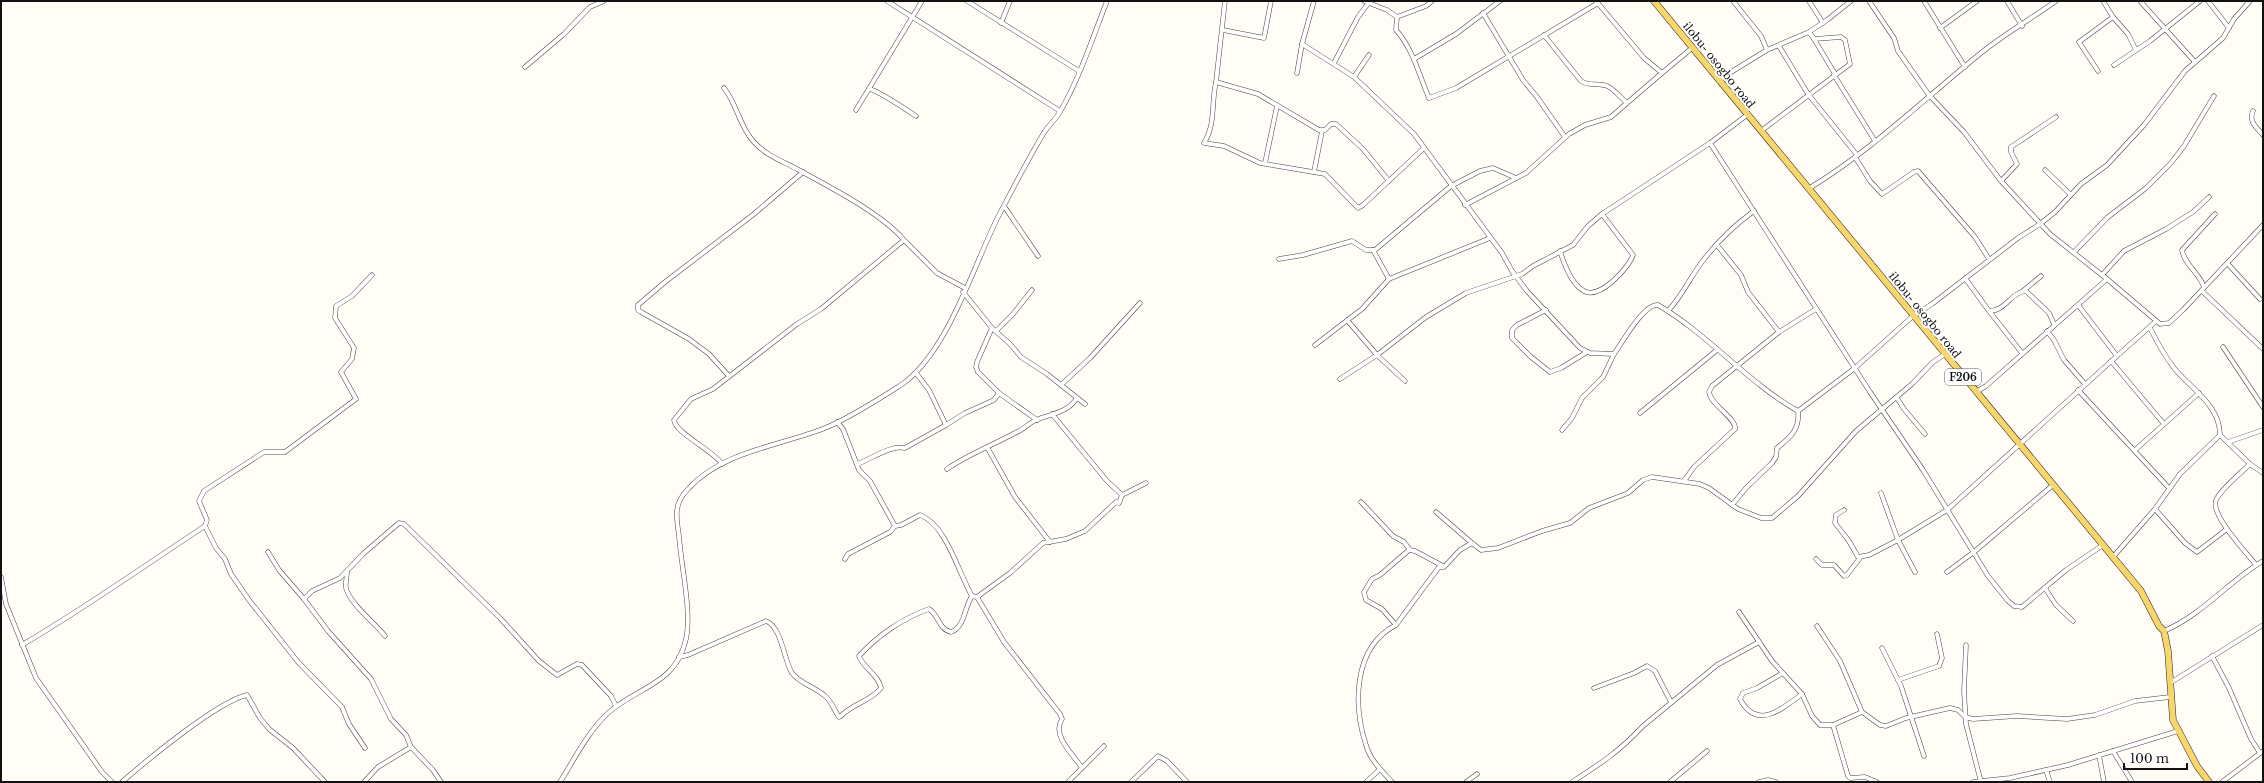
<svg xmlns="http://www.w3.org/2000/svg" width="2264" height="783" viewBox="0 0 2264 783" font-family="'Libre Baskerville',serif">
<rect width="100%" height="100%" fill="#fffdf5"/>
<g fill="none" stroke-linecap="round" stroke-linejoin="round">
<g stroke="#444" stroke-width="5">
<g id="minor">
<path d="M 887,1 L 1060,111"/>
<path d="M 967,1 L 1079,71"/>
<path d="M 1225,1 L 1216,82 L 1258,94 L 1319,130 L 1325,130 L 1331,124 L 1336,124 L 1363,149 L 1389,181"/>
<path d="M 1364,1 L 1387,10 L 1397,17 L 1396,30 C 1413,49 1419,75 1429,98 L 1456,88 L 1598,3"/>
<path d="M 1596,1 L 1644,58 L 1662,73 L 1692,48"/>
<path d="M 1733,1 L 1761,36 L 1767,50"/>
<path d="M 1809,1 L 1823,23"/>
<path d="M 1869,1 L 1894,38 L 1898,51 L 1929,95 L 1964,132 L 2001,181 L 2050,234 L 2107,279 L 2160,324 L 2169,323 L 2183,310 L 2263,225"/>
<path d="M 1924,1 L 1965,67"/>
<path d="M 2007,1 L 2022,26"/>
<path d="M 2140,1 L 2195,62"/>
<path d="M 2208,1 L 2229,28"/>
<path d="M 1483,13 L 1523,80 L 1537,97 L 1565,137"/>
<path d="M 1397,17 L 1426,6 L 1432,1"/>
<path d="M 2113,17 L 2128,34 L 2136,50"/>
<path d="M 1001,23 L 1010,1"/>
<path d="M 1940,28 L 1977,1"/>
<path d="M 1223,30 L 1264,38 L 1271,1"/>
<path d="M 1544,35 L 1581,81 C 1590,87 1597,82 1607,86 C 1614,89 1621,98 1627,103 L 1662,73"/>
<path d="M 1814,39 L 1835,74"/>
<path d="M 1302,44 L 1354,77 L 1414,134 L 1502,253 L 1512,271 L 1527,291 L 1580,348 L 1590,353 L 1614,354 C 1622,343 1644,303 1658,305 C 1708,334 1748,383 1798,411 C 1800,429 1791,437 1777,448 L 1776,457 L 1772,463 L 1746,488 L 1732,505"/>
<path d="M 1779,46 L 1808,94 L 1857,155"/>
<path d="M 1414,59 L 1456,34 L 1500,1"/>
<path d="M 1334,63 L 1358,17 L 1370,1"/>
<path d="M 2114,65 L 2150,41 L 2200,1"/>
<path d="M 525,67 L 564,34 L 590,7 L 604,1"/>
<path d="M 2098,71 L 2079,42 L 2113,17 L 2103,1"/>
<path d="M 1297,73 L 1302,44 L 1314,1"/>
<path d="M 1834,75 L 1875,141"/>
<path d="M 1354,77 L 1369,55"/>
<path d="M 1718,80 L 1767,50 L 1809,32 L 1827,20 L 1851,1"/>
<path d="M 1216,82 C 1211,103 1216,124 1204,143 L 1224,146 L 1260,163 L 1325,174 L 1358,208 L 1363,205 L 1424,148"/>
<path d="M 724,88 C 737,104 739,125 753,141 C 765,155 782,161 797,169 C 828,186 881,213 904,240"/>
<path d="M 869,89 C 877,90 907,110 916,116"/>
<path d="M 856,110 L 922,1"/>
<path d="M 2253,111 C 2248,121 2257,128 2263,135"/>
<path d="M 1761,131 L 1850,64 L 1845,40 L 1841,37 L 1814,39 L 1809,32"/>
<path d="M 1710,143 L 1870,392 L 1923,470 L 1988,576 L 2008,601 L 2014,606 L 2022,607 L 2066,570 L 2103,545"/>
<path d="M 1855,157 L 1870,181 L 1882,194 L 1914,172 L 1918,171 L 1975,237 L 1989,259"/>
<path d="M 1265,163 L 1277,106"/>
<path d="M 2045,170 L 2070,194"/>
<path d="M 1314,172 L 1322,131"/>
<path d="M 2001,181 L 2017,164 L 2011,152 L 2011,147 L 2056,117"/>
<path d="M 1808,189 C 1871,151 1924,99 1981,53 C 2004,34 2031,19 2056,1"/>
<path d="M 1465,205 L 1526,173 L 1569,134 L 1585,125 L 1611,117 L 1627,103"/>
<path d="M 1004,206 L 1038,256"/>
<path d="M 1717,245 L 1741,275 L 1748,292 L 1779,332"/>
<path d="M 1373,250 L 1389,279"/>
<path d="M 1560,251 C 1564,264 1571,284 1584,291 C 1599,300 1629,268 1633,255 L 1602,214"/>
<path d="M 2074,252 L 2108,217 L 2146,188 L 2171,163 L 2184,146 L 2214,96"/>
<path d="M 1279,259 L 1303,255 L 1352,241 L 1366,250 L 1375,250 L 1451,186 L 1480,171 L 1493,168 L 1516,178"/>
<path d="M 2227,263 L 2260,299"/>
<path d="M 2102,275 L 2124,251 L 2166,229 L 2193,212 L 2209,197"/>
<path d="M 1965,278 L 1989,311 C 2006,311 2011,292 2026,291 L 2049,313 L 2054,324"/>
<path d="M 2204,287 C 2200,274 2184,264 2182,250 L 2215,214"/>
<path d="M 2023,291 L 2041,276"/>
<path d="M 2202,291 L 2263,349"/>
<path d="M 963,292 L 992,328 L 1010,344 L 1021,357 L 1047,374 L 1085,404"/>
<path d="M 2078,305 L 2117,356 L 2155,322"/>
<path d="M 1546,310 L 1517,325 L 1512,330 L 1512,338 L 1531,357 L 1550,372 L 1561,368 L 1587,352"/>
<path d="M 1668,311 C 1683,295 1691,275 1705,258 C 1719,240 1736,224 1754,211"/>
<path d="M 1989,311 L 2022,353"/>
<path d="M 1347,320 L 1377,355 L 1405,381"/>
<path d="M 992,328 L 977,362 L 976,367 L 978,372 L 999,393 L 1037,420"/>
<path d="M 996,331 L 1013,314 L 1032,290"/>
<path d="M 2047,331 L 2054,340 L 2064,360 L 2085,384"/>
<path d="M 1315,345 L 1362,309 L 1389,279 L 1490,238"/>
<path d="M 2223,347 L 2263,407"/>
<path d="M 2111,361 L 2164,424"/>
<path d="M 916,373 L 929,390 L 946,425 L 965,413 L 994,400 L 999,393"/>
<path d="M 728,375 L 709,354 L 689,339 L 641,312 L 638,310 L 638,305 L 665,282 L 754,214 L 803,172"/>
<path d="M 1340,379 L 1377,355 L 1426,317 L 1466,293 L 1522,274 L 1533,266 L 1573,245 L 1588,226 L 1602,214 L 1710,143 L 1747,115"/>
<path d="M 1061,385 L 1090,358 L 1140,303"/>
<path d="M 2078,390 L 2169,488"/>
<path d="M 1976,392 L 1986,386 L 2107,279"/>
<path d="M 1897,398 L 1904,409 L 1925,434"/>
<path d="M 1798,411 L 1855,368 L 1913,316 L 1932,304 L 2018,238 L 2040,224 L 2055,212 L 2081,184 L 2107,165 L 2144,125 L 2185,71 L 2223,38 L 2234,19 L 2250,1"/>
<path d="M 1640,413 L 1717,350"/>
<path d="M 1052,414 L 1107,481 L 1122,495"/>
<path d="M 837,422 L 843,429 L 859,470 L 870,481 L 895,526 L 890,532 L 848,554 L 845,559"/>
<path d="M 1562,430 L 1572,418 L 1582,398 L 1603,377 L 1614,354"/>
<path d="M 2220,435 L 2250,464 L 2263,473"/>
<path d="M 2228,442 L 2263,430"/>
<path d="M 987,447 L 1015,497 L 1050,542"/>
<path d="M 2135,450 L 2199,393"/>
<path d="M 722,464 C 714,451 675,433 674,420 L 691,399 L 713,389 L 797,324 L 821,309 L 904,240 L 937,273 L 965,288"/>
<path d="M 857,464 C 872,459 889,445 905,448 L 946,425"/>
<path d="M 2250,464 C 2241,473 2221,489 2216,500 C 2210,515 2247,553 2256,565"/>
<path d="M 947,469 C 969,454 993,445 1015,433 C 1023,430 1029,423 1036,420 C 1048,415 1069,412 1076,399"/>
<path d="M 1684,481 L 1694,467 L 1735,429 C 1737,418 1711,406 1709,392 L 1712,386 L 1779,332 L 1816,309"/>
<path d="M 1881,493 L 1898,540 L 1915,572"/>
<path d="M 1361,502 L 1393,536 L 1404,542 L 1410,550"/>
<path d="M 2155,509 L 2185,543 L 2197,552 L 2227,529"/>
<path d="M 1844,510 L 1836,515 L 1835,523 L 1849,541 L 1858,557 L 1869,555 L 1898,540 L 1947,510 L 2117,356"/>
<path d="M 1436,512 L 1472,543"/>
<path d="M 205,526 L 216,548 L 225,559 L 231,574 L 249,600 L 298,662 L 342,707 L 349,724 L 365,748"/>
<path d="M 895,526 L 901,525 L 920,515 C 946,524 959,574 972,596"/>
<path d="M 268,552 L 279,570 L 304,599"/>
<path d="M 2113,557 L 2155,509 L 2180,474 L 2220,435 C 2220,405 2191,389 2174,368 C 2164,355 2157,342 2150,328"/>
<path d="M 1816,559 L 1822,565 L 1834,565 L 1844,576 L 1847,575 L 1860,558"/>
<path d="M 347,572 C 347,577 345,584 346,588 C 350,604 375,623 385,636"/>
<path d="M 1947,572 L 1974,552 L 2053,485"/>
<path d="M 1,577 L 6,604 L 36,678 L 102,772 L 112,782"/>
<path d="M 2045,588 L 2056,605 L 2073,621"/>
<path d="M 977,597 L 1004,642 L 1060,714 L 1062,719 C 1051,736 1074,755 1082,768"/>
<path d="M 1739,612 L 1772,661 L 1802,694 L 1812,716 L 1820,725 L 1833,725 L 1862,712 L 1880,725 L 1886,726 L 1906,718 L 1950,708 L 1958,710 L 1965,717 L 1973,719 L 2017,716 L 2067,719 L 2095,715 L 2135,701 L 2170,697"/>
<path d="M 1396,625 L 1382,609 L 1366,600 L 1364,592 L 1372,579 L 1380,575 L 1409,550 L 1415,551 L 1443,566"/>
<path d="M 1817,626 L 1840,661 L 1862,712"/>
<path d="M 2164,631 C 2202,615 2229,581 2263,561"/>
<path d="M 22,645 C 85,608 144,566 205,526 L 207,520 L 199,501 L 204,491 L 264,452 L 285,452 L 356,399 L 341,372 L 352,359 L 354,348 L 335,318 L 336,306 L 352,296 L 372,275"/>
<path d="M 1966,645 L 1964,691 L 1966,724 L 1981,782"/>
<path d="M 1882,648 L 1901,686 L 1924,756"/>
<path d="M 2212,656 L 2229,688 L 2251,739 L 2260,753"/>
<path d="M 679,657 L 688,655 L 766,621 C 782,627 784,661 792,673 C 799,683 815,687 825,696 C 831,700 834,710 839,717 L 841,716 C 852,704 871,701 881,688 C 879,675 863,668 859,656 C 877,636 903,618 929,609 C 939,615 938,629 951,632 C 965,627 964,608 972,596 L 977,597 L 1010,573 L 1043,543 L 1066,539 L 1085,531 L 1116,502 L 1119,503 L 1122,495 L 1146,483"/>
<path d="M 1783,673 L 1757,688 L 1743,693 L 1740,699 C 1757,731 1782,709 1802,694"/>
<path d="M 1898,680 L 1939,666 L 1942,658 L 1937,634"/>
<path d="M 2170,683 L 2263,625"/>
<path d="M 1594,688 L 1634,673 L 1647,666 L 1655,671 L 1671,702"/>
<path d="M 1833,725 L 1848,776 L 1850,778 L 1865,777 L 1877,782"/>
<path d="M 2113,751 L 2132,782"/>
<path d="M 2099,755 L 2104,782"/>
<path d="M 2046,770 L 2050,782"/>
<path d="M 122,782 C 147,760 217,702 247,695 L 260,718 L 269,729 L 293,748 L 325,782"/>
<path d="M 364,782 L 378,767 L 411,747"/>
<path d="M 441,782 L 433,770 L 411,747 L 406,735 L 391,719 L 371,679 L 328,631 L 304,599 L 312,591 L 340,578 L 364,553 L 399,523 L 404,524 L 500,618 L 539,661 L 557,675 L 577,664 L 582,665 L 611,696 L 616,706"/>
<path d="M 560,782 C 574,760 587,733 607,714 C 635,687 676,686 686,639 C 692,611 681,566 679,536 C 678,528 676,518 677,510 C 678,502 683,494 689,488 C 723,451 780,446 825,428 C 848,419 879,399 901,385 C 947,354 973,267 998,217 C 1013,188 1028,159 1045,131 C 1050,124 1057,118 1061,110 C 1080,77 1093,37 1107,1"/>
<path d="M 1068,782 L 1104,746"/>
<path d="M 1131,782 L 1158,756 L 1167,761 L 1187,782"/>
<path d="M 1366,782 L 1379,770"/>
<path d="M 1392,782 C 1382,771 1370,760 1366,745 C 1353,705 1353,647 1396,625 L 1439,567 L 1444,567 L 1460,550 L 1472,543 L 1481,550 L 1498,548 L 1542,531 L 1570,523 L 1589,508 L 1628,493 L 1643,480 L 1652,477 L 1700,484 L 1709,488 L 1738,509 L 1761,518 L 1772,518 L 1798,496 L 1856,431 L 1912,384 L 1932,363 L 1945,354"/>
<path d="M 1466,782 L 1477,774"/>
<path d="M 1572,782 C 1600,764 1620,751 1643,726 L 1717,665 L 1759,642"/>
<path d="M 1670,782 L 1707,751"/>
<path d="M 1759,782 L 1768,780 L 1776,782"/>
<path d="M 1973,782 L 2010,778 L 2068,765 L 2178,731"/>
<path d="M 2222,782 L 2263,751"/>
</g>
</g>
<g stroke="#222" stroke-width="7">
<path id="primary" d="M 1654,1 L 2141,591 L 2159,626 L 2164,631 L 2168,651 L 2173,720 L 2197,766 L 2209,782"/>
</g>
<use href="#minor" stroke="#fff" stroke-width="4"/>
<use href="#primary" stroke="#f9d66b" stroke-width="6"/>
</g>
<g text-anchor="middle" stroke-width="4" stroke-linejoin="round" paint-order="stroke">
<rect fill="#fff" stroke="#585858" stroke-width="1" x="1945" y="369" width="36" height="16" rx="3"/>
<g font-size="10" font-weight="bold" fill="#111">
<text x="1963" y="381">F206</text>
</g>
<g font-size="11" fill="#111" stroke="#fff">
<text transform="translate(1719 65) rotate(51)" y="4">ilobu- osogbo road</text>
<text transform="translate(1925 315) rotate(51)" y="4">ilobu- osogbo road</text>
</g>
</g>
<rect width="2264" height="783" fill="none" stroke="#111111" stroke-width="4"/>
<path d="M2124 763v6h63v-6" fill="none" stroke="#111111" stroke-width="2"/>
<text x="2130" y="763" font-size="12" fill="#111111" stroke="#ffffff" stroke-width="3" paint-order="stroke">100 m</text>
</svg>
